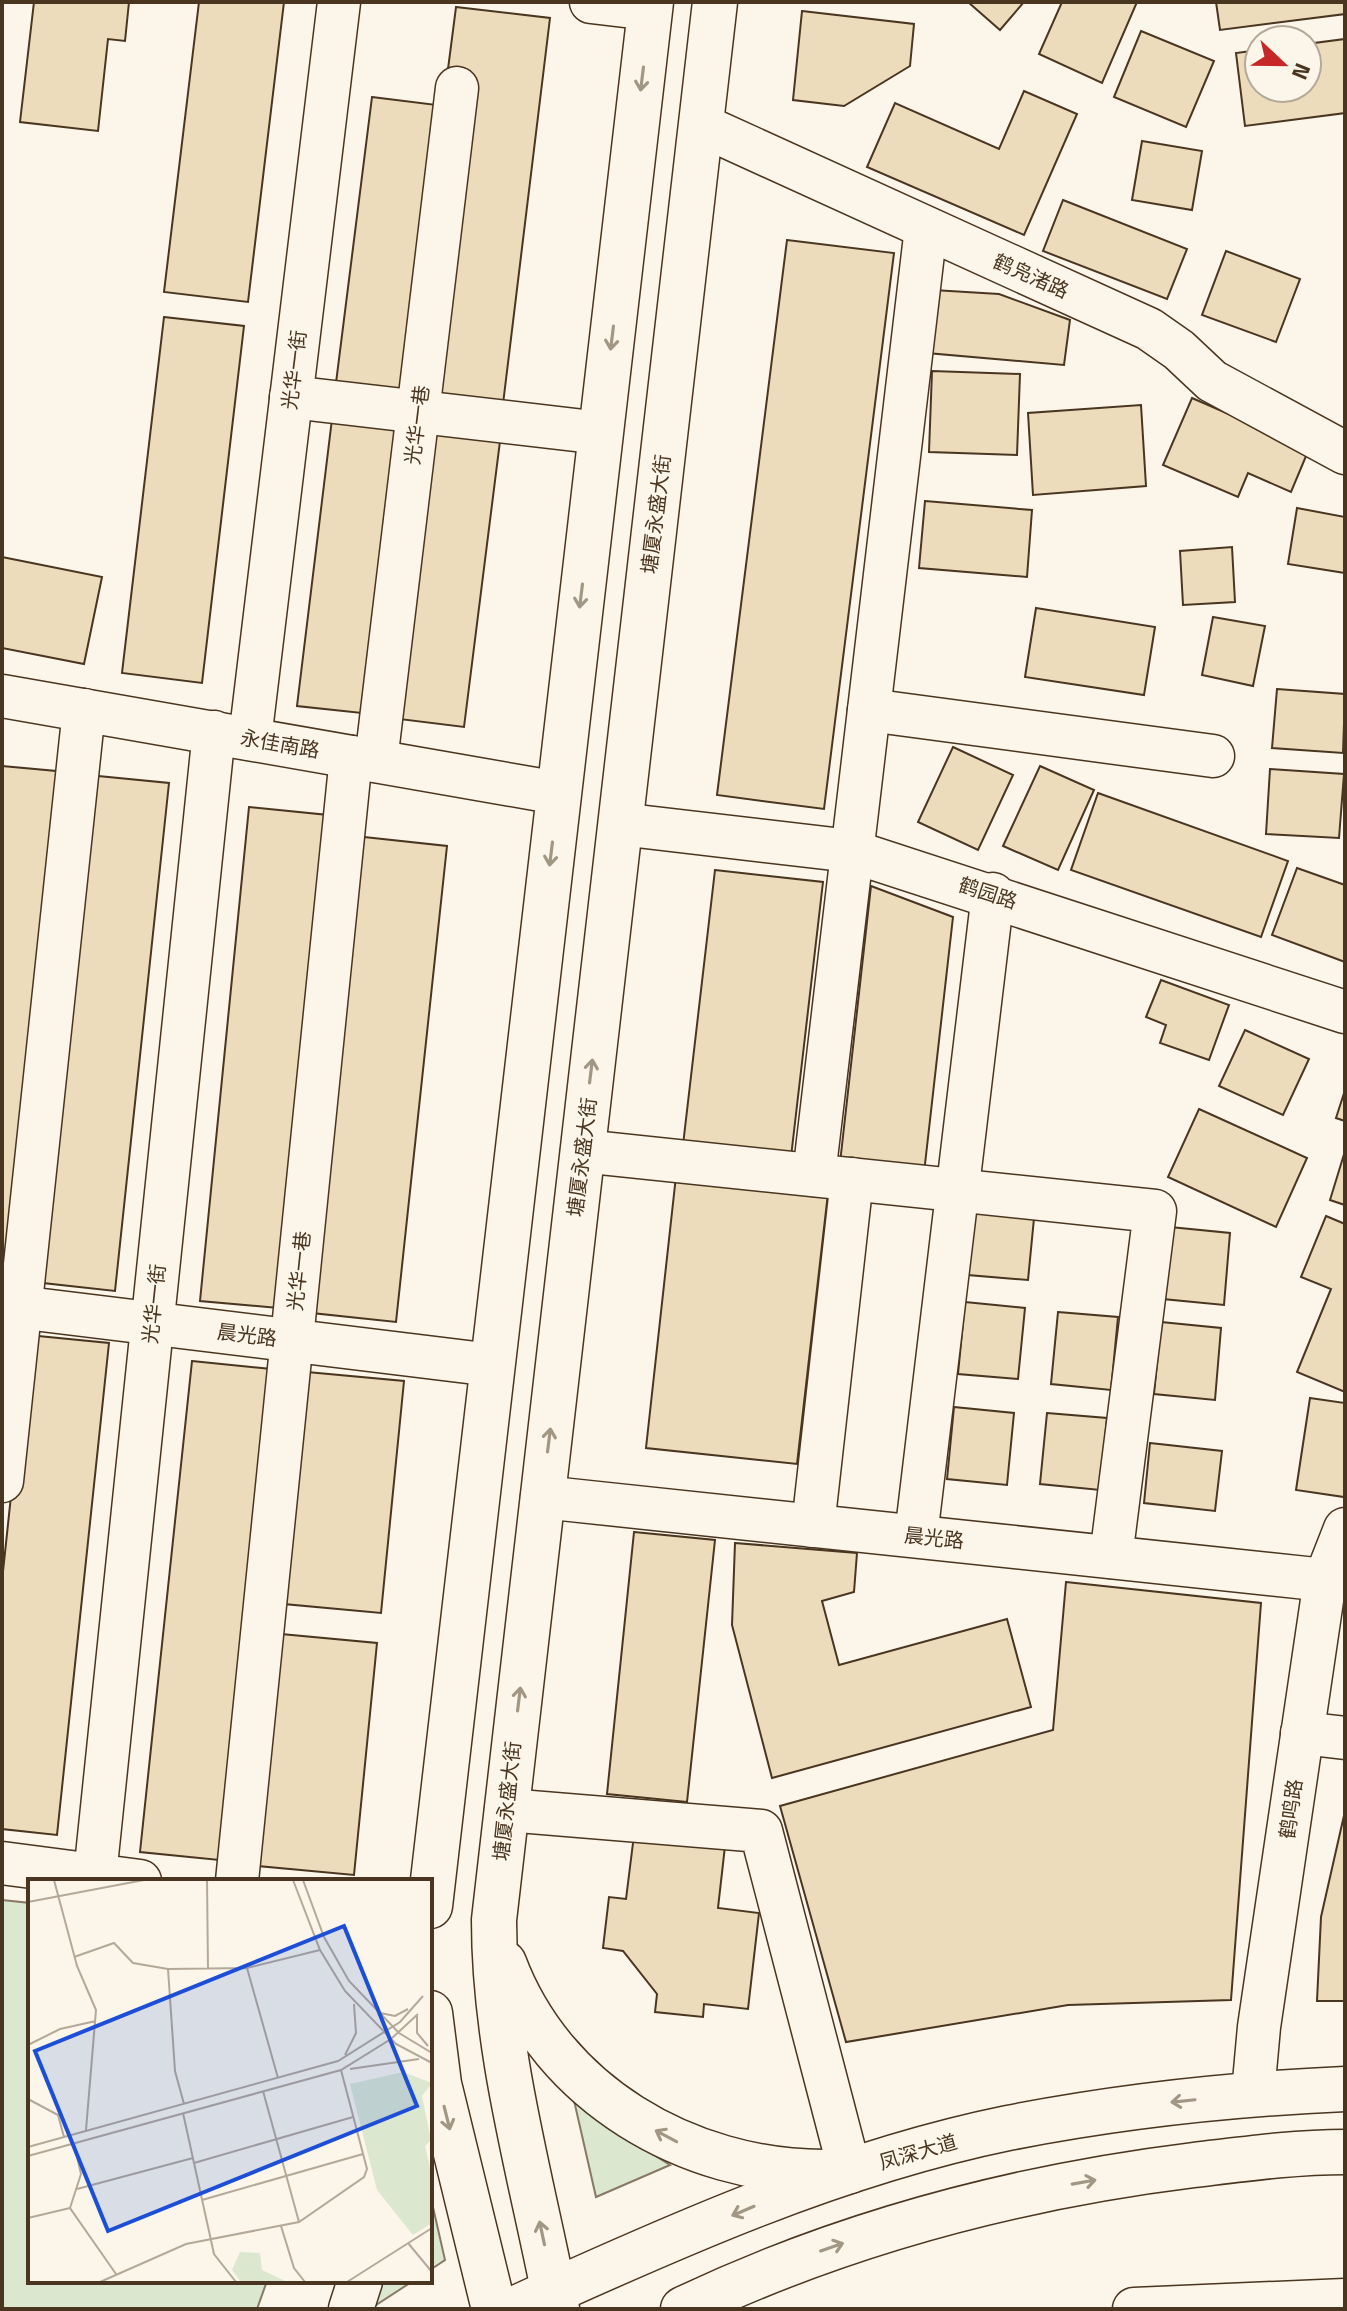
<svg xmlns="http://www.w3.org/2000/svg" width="1347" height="2311" viewBox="0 0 1347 2311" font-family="'Titillium Web','Noto Sans SC',sans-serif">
<rect width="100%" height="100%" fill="#fbf6e9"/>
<g fill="#dce7d0" stroke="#887966" stroke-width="2">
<path d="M 2,1900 L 30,1903 L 30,2281 L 267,2281 L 257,2309 L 2,2309 Z"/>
<path d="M 573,2096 L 622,2135 L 670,2165 L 596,2197 Z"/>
<path d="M 430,2194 L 445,2260 L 430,2270 Z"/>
<path d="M 380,2281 L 413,2281 L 373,2307 Z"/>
</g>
<g fill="#ecdcbc" stroke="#4a3520" stroke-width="2">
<path d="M 34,2 L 129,2 L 125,41 L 108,39 L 98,131 L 20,122 Z"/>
<path d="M 199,2 L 284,2 L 248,302 L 164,292 Z"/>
<path d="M 968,2 L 1024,2 L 1000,30 Z"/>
<path d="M 1062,2 L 1137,2 L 1102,83 L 1039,54 Z"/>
<path d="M 1216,2 L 1345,2 L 1345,14 L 1220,30 Z"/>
<path d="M 456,7 L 550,18 L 503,404 L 431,395 L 470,71 L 448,69 Z"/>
<path d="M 802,11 L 914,24 L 910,66 L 844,106 L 793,100 Z"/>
<path d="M 1141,31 L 1214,61 L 1186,127 L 1114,97 Z"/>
<path d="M 1345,39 L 1345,113 L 1245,126 L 1236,53 L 1259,50 L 1259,88 L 1307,88 L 1307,44 Z"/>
<path d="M 1024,91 L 1077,114 L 1024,235 L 867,167 L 895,103 L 999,149 Z"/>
<path d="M 372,97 L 445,106 L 410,392 L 336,383 Z"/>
<path d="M 1142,141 L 1202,151 L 1192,210 L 1132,200 Z"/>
<path d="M 1063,200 L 1187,249 L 1167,299 L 1043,251 Z"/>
<path d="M 787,240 L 894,253 L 824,809 L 717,795 Z"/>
<path d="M 1226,251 L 1300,279 L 1276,342 L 1202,315 Z"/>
<path d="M 933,290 L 999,294 L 1070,320 L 1064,365 L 927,353 Z"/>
<path d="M 164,317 L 244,326 L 202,683 L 122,673 Z"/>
<path d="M 932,371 L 1020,374 L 1017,455 L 929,452 Z"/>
<path d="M 1192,398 L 1309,449 L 1291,492 L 1248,473 L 1238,497 L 1163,465 Z"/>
<path d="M 1141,405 L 1146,486 L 1033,495 L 1028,413 Z"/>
<path d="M 332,419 L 406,428 L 371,714 L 297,706 Z"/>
<path d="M 426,432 L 500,441 L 464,727 L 391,718 Z"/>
<path d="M 925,501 L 1032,510 L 1027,577 L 919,568 Z"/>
<path d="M 1297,508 L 1345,517 L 1345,573 L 1288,564 Z"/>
<path d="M 1232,547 L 1235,602 L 1183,605 L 1180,551 Z"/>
<path d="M 2,557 L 102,577 L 84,664 L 2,648 Z"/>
<path d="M 1036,608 L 1155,627 L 1144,695 L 1025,677 Z"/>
<path d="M 1213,617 L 1265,626 L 1253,686 L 1202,675 Z"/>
<path d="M 1277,689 L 1345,694 L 1343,753 L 1272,748 Z"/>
<path d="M 953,747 L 1013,775 L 978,850 L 918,822 Z"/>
<path d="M 2,766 L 67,772 L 14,1279 L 2,1278 Z"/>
<path d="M 1040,766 L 1094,790 L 1058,870 L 1003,846 Z"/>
<path d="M 1270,769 L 1344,774 L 1339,838 L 1266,834 Z"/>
<path d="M 88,775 L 169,783 L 115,1291 L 34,1282 Z"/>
<path d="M 1098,793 L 1288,861 L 1261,937 L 1071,870 Z"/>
<path d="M 249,807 L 328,815 L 278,1308 L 200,1301 Z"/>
<path d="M 364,837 L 447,846 L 396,1322 L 312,1313 Z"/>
<path d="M 1297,868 L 1345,885 L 1345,962 L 1272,935 Z"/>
<path d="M 715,870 L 823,882 L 791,1157 L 683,1145 Z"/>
<path d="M 871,886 L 953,917 L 924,1173 L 840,1163 Z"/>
<path d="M 1161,980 L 1229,1005 L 1209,1060 L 1160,1043 L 1166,1025 L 1146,1017 Z"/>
<path d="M 1245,1030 L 1309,1059 L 1283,1115 L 1219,1086 Z"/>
<path d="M 1345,1090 L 1345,1121 L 1336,1118 Z"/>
<path d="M 1199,1109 L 1307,1158 L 1276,1227 L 1168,1177 Z"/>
<path d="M 1345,1151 L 1345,1205 L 1330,1200 Z"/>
<path d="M 676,1176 L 828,1193 L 797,1464 L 646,1448 Z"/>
<path d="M 975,1202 L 1035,1208 L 1028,1280 L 968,1275 Z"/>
<path d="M 1326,1216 L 1345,1224 L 1345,1392 L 1297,1372 L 1331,1289 L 1301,1277 Z"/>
<path d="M 1170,1227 L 1230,1233 L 1224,1305 L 1163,1299 Z"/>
<path d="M 965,1302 L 1025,1308 L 1018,1379 L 958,1374 Z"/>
<path d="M 1058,1312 L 1118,1317 L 1111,1390 L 1051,1384 Z"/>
<path d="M 1161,1322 L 1221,1328 L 1215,1400 L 1154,1394 Z"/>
<path d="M 28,1335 L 109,1343 L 57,1835 L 2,1829 L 2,1581 Z"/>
<path d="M 192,1361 L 271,1369 L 219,1860 L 140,1852 Z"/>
<path d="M 307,1372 L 404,1381 L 381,1613 L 284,1604 Z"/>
<path d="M 1310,1398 L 1345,1403 L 1344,1497 L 1296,1490 Z"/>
<path d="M 954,1407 L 1014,1413 L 1007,1485 L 947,1479 Z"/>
<path d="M 1047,1413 L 1107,1418 L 1100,1490 L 1040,1484 Z"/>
<path d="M 1150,1443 L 1222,1451 L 1215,1511 L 1144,1503 Z"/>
<path d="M 634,1532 L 715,1540 L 687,1802 L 607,1794 Z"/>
<path d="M 735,1543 L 857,1553 L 854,1592 L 822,1601 L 839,1665 L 1007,1619 L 1031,1707 L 772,1778 L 732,1625 Z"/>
<path d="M 1066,1582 L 1261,1603 L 1231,2000 L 1068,2005 L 846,2042 L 780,1806 L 1053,1730 Z"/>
<path d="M 281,1634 L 377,1643 L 354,1875 L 258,1866 Z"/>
<path d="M 1345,1811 L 1345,2001 L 1317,2001 L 1321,1917 Z"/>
<path d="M 634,1835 L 725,1846 L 718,1908 L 759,1913 L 748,2009 L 704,2004 L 703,2017 L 655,2012 L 657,1994 L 623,1951 L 603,1948 L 609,1897 L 626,1899 Z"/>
</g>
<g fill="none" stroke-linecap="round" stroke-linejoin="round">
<g stroke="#4a3520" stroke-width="45">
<g id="minor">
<path d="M 591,2 L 650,9"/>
<path d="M 701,125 L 1149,329 L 1179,350 L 1212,381 L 1345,453"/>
<path d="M 291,397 L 601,433"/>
<path d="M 2,696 L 558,793"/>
<path d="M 869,710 L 1213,756"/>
<path d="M 250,739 L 339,2"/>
<path d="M 376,761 L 457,88"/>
<path d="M 620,824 L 851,851 L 1345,1012"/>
<path d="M 582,1151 L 1155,1211 L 1111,1557"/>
<path d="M 814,1175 L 926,228"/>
<path d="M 2,1305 L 492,1365"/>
<path d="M 2,1481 L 84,710"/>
<path d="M 542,1497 L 1325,1580"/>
<path d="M 813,1526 L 852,1179"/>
<path d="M 916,1536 L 993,894"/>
<path d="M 1302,1733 L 1345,1738"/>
<path d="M 506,1810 L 761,1831 L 850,2172"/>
<path d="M 2,1863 L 140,1881"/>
<path d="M 95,1875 L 214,732"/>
<path d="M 237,1881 L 351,757"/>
<path d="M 1253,2093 L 1259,2027 L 1325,1580 L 1345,1529"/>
<path d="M 1134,2309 L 1345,2300"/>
</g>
</g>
<g stroke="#4a3520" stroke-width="47">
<g id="major">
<path d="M 430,1906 L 651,2"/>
<path d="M 504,1963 C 553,2094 687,2172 824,2172"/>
<path d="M 430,2013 L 439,2084 L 494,2309"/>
<path d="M 351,2309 L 360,2281"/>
<path d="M 514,2309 C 672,2237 837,2163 1008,2128 C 1120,2106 1232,2094 1345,2089"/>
<path d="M 557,2309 C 532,2179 494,2052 494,1920 L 715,2"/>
<path d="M 683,2309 C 845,2232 1016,2187 1194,2165 C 1244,2159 1295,2152 1345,2152"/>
</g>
</g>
<use href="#minor" stroke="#fbf6e9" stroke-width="42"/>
<use href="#major" stroke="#fbf6e9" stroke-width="44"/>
</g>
<defs><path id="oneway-shaft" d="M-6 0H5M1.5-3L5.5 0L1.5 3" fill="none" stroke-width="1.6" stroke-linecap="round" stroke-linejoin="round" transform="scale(2)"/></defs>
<g stroke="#a29684">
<use href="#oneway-shaft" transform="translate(642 79) rotate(97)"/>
<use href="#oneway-shaft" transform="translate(612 338) rotate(97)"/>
<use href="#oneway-shaft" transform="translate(581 596) rotate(97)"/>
<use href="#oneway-shaft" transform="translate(551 854) rotate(97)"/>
<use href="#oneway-shaft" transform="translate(591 1071) rotate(-83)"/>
<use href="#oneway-shaft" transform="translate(549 1440) rotate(-83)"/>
<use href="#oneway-shaft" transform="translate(519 1699) rotate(-83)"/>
<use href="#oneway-shaft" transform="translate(1183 2101) rotate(174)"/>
<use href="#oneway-shaft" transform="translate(447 2118) rotate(76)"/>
<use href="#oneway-shaft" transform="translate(666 2136) rotate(-152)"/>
<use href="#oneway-shaft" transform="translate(1084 2182) rotate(-10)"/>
<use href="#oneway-shaft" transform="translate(743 2211) rotate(157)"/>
<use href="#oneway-shaft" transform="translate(542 2233) rotate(-102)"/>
<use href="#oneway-shaft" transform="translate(832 2247) rotate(-19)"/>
</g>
<g text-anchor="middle" stroke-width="6" stroke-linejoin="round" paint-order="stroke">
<g font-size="20" fill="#4a3520" stroke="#fbf6e9">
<text transform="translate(1031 276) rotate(24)" y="7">鹤凫渚路</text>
<text transform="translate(294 370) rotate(-83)" y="7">光华一街</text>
<text transform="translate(417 425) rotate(-83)" y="7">光华一巷</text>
<text transform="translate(656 514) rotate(-83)" y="7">塘厦永盛大街</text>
<text transform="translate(280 744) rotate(10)" y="7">永佳南路</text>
<text transform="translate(988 893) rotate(18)" y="7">鹤园路</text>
<text transform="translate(582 1157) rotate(-83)" y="7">塘厦永盛大街</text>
<text transform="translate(299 1271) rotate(-84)" y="7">光华一巷</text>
<text transform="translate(154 1304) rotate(-84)" y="7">光华一街</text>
<text transform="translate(247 1335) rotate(7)" y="7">晨光路</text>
<text transform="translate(934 1538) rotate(6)" y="7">晨光路</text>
<text transform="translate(507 1801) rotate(-84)" y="7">塘厦永盛大街</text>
<text transform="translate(1291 1809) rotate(-82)" y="7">鹤鸣路</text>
<text transform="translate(918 2152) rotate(-16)" y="7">凤深大道</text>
</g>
</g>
<g transform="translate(28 1879)">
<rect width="404" height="404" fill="#fbf6e9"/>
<path d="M 375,193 L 404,204 L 394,217 L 403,261 L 397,267 L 404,297 L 404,344 L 385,356 L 349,311 L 322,205 ZM 212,373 L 232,374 L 234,391 L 259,403 L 213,403 L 204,391 Z" fill="#dce7d0"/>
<path fill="none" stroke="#b4a999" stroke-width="2" d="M 26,1 L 49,87 L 68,131 L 58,251M 179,1 L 180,90M 265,1 L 292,71 L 317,112 L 368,165 L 404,184M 275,1 L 296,58 L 321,102 L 371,154 L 404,174M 0,23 L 116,1M 46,78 L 86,64 L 105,84 L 140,90 L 219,89 L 292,71M 219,89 L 250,199M 140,90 L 147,192 L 156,225M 352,134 L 367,137 L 380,130M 389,137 L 389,154 L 400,167M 0,166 L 32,150 L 68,142M 317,176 L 328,154 L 326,125M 322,190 L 391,180M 235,212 L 271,343M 404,216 L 404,241M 0,220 L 30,236 L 36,258M 155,234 L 186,375 L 208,403M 46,265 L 53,295 L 42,329 L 88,395M 0,268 L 310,182 L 372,143 L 395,117M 0,277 L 313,191 L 363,160 L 390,135M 166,284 L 325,238M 49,310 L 165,279M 174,321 L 335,275M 0,339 L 42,329M 253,347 L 266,389 L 277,403M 380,364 L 404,393M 72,403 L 158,365 L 271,343 L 336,298 L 339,290 L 313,191M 319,403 L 404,349"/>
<path fill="#1d4ed8" fill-opacity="0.15" stroke="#1d4ed8" stroke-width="4" d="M 316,47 L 389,227 L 80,352 L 7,172 Z"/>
<rect width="404" height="404" fill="none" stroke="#4a3520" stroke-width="4"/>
</g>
<rect width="1347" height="2311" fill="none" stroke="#4a3520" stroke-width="8"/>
<g transform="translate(1283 64) rotate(112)"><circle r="38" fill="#fbf6e9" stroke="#b4a999" stroke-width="2"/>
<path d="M0-6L14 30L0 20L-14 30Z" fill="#c62828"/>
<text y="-12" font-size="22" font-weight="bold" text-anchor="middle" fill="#4a3520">N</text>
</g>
</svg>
